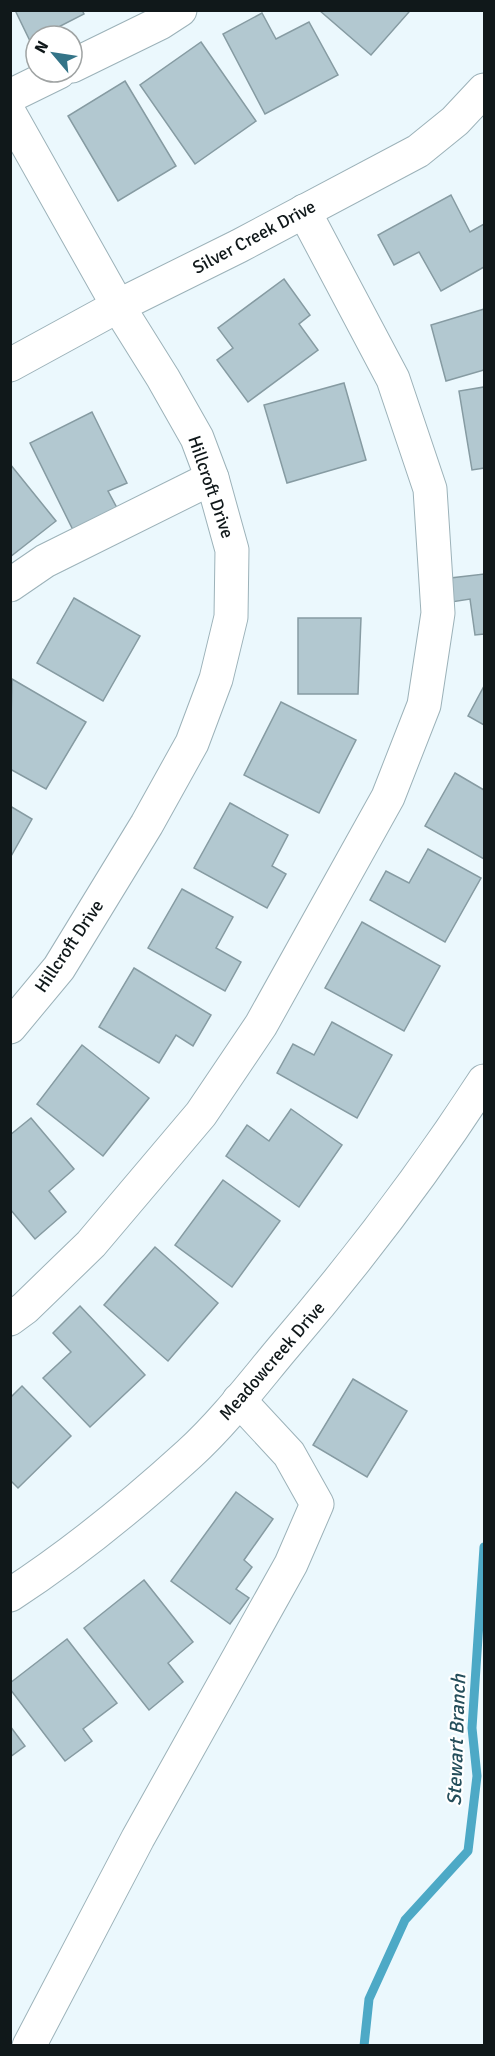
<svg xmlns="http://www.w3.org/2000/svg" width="495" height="2056" viewBox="0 0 495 2056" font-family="Signika,sans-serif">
<rect width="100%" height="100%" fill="#ebf8fd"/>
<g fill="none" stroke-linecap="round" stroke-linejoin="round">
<path stroke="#4da9c6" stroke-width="9" d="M 364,2046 L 369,1999 L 405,1920 L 468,1851 L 477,1776 L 472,1728 L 484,1547"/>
</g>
<g fill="#b2c8d0" stroke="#869ba2" stroke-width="1.5">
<path d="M 15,10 L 82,10 L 84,14 L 41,36 L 36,36 L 36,38 L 30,41 Z"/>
<path d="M 319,10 L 408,10 L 409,12 L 371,55 Z"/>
<path d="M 262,13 L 276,39 L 309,22 L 338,75 L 265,114 L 223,34 Z"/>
<path d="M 201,42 L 256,121 L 195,164 L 140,85 Z"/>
<path d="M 125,81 L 176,166 L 118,201 L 68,116 Z"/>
<path d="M 451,195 L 470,232 L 484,224 L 484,267 L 441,291 L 419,252 L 394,265 L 378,235 Z"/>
<path d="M 284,279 L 310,315 L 299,324 L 318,350 L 248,402 L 217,360 L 233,348 L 218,328 Z"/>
<path d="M 484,309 L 484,370 L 446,381 L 431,325 Z"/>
<path d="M 344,383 L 366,460 L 287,483 L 264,405 Z"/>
<path d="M 484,387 L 484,468 L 472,470 L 459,391 Z"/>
<path d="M 92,412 L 127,483 L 108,491 L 117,508 L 73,530 L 30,443 Z"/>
<path d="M 10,464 L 56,521 L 10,557 Z"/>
<path d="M 484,574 L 484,634 L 475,635 L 470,599 L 445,603 L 442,579 Z"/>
<path d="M 74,598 L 140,636 L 103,701 L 37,663 Z"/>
<path d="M 298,618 L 361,618 L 358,694 L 298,694 Z"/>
<path d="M 12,679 L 86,722 L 46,789 L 10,769 Z"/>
<path d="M 484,686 L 484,725 L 468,716 Z"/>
<path d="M 281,702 L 356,740 L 319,813 L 244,775 Z"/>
<path d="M 455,773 L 484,790 L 484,859 L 425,826 Z"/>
<path d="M 230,803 L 288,835 L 272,866 L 286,874 L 267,908 L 194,868 Z"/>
<path d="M 10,806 L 32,819 L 10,858 Z"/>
<path d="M 428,849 L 481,878 L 445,942 L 370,900 L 386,871 L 409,883 Z"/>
<path d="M 182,889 L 233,917 L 216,948 L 241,962 L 225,991 L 148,948 Z"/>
<path d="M 362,922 L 440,966 L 404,1031 L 325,988 Z"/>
<path d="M 134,968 L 211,1015 L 193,1046 L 176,1035 L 159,1063 L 99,1027 Z"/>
<path d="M 332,1022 L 392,1055 L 357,1118 L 277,1073 L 293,1044 L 314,1055 Z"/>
<path d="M 82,1045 L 149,1098 L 103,1156 L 37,1104 Z"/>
<path d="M 291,1109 L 342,1145 L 299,1207 L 226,1156 L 247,1125 L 269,1141 Z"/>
<path d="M 31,1118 L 74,1169 L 49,1191 L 66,1212 L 35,1239 L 10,1209 L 10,1135 Z"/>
<path d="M 223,1180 L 280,1221 L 232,1287 L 175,1245 Z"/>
<path d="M 155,1247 L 218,1303 L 168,1361 L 104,1305 Z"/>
<path d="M 80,1306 L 145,1375 L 90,1427 L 43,1378 L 71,1352 L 53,1333 Z"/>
<path d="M 353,1379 L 407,1411 L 367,1477 L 313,1445 Z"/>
<path d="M 22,1386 L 71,1436 L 18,1488 L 10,1480 L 10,1398 Z"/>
<path d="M 236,1492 L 273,1519 L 244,1560 L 252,1567 L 236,1589 L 249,1598 L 230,1624 L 171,1581 Z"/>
<path d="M 144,1580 L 193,1642 L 168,1663 L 183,1682 L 149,1710 L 84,1628 Z"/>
<path d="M 67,1639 L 117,1703 L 83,1729 L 92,1741 L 65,1761 L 10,1689 L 10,1683 Z"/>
<path d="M 10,1726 L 25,1746 L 10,1757 Z"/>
</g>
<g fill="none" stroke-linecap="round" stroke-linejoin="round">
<g stroke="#9cb2b9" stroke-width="35">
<g id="minor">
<path d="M 72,66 L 160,23 L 180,10"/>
<path d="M 10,96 L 59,72"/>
<path d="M 10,114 L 118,306 L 163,378 L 197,438 L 212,478 L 232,550 L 231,617 L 216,679 L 192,743 L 147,824 L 59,968 L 10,1027"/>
<path d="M 10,365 L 118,306 L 239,246 L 418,151 L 455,121 L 484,90"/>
<path d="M 10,585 L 45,561 L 212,478"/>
<path d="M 10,1319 L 25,1308 L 91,1244 L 201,1114 L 261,1025 L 388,797 L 424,705 L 438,613 L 430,489 L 393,379 L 304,211"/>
<path d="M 10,1595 C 73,1554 133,1505 189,1454 C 223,1423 252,1385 282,1349 C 355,1264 423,1175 484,1081"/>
<path d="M 29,2046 L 138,1838 L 291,1564 L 317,1504 L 289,1454 L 239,1400"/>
</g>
</g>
<use href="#minor" stroke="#fff" stroke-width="33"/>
</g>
<g text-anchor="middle" stroke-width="4.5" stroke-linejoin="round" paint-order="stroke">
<g font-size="18" fill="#10181a" stroke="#fff">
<text transform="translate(254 237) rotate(-28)" y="6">Silver Creek Drive</text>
<text transform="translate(211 487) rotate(71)" y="6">Hillcroft Drive</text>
<text transform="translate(69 946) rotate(-56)" y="6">Hillcroft Drive</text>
<text transform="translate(272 1361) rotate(-49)" y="6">Meadowcreek Drive</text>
</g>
<g font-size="20" font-style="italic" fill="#254e5b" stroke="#fff">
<text transform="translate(456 1740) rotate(-88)" y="7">Stewart Branch</text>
</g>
</g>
<rect width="495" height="2056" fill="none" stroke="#10181a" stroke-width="24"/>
<g transform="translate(54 54) rotate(299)"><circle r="28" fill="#ffffff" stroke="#9fa3a3" stroke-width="1.5"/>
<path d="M0-4.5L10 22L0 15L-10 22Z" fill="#347488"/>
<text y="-9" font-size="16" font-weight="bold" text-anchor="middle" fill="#10181a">N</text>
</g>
</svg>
